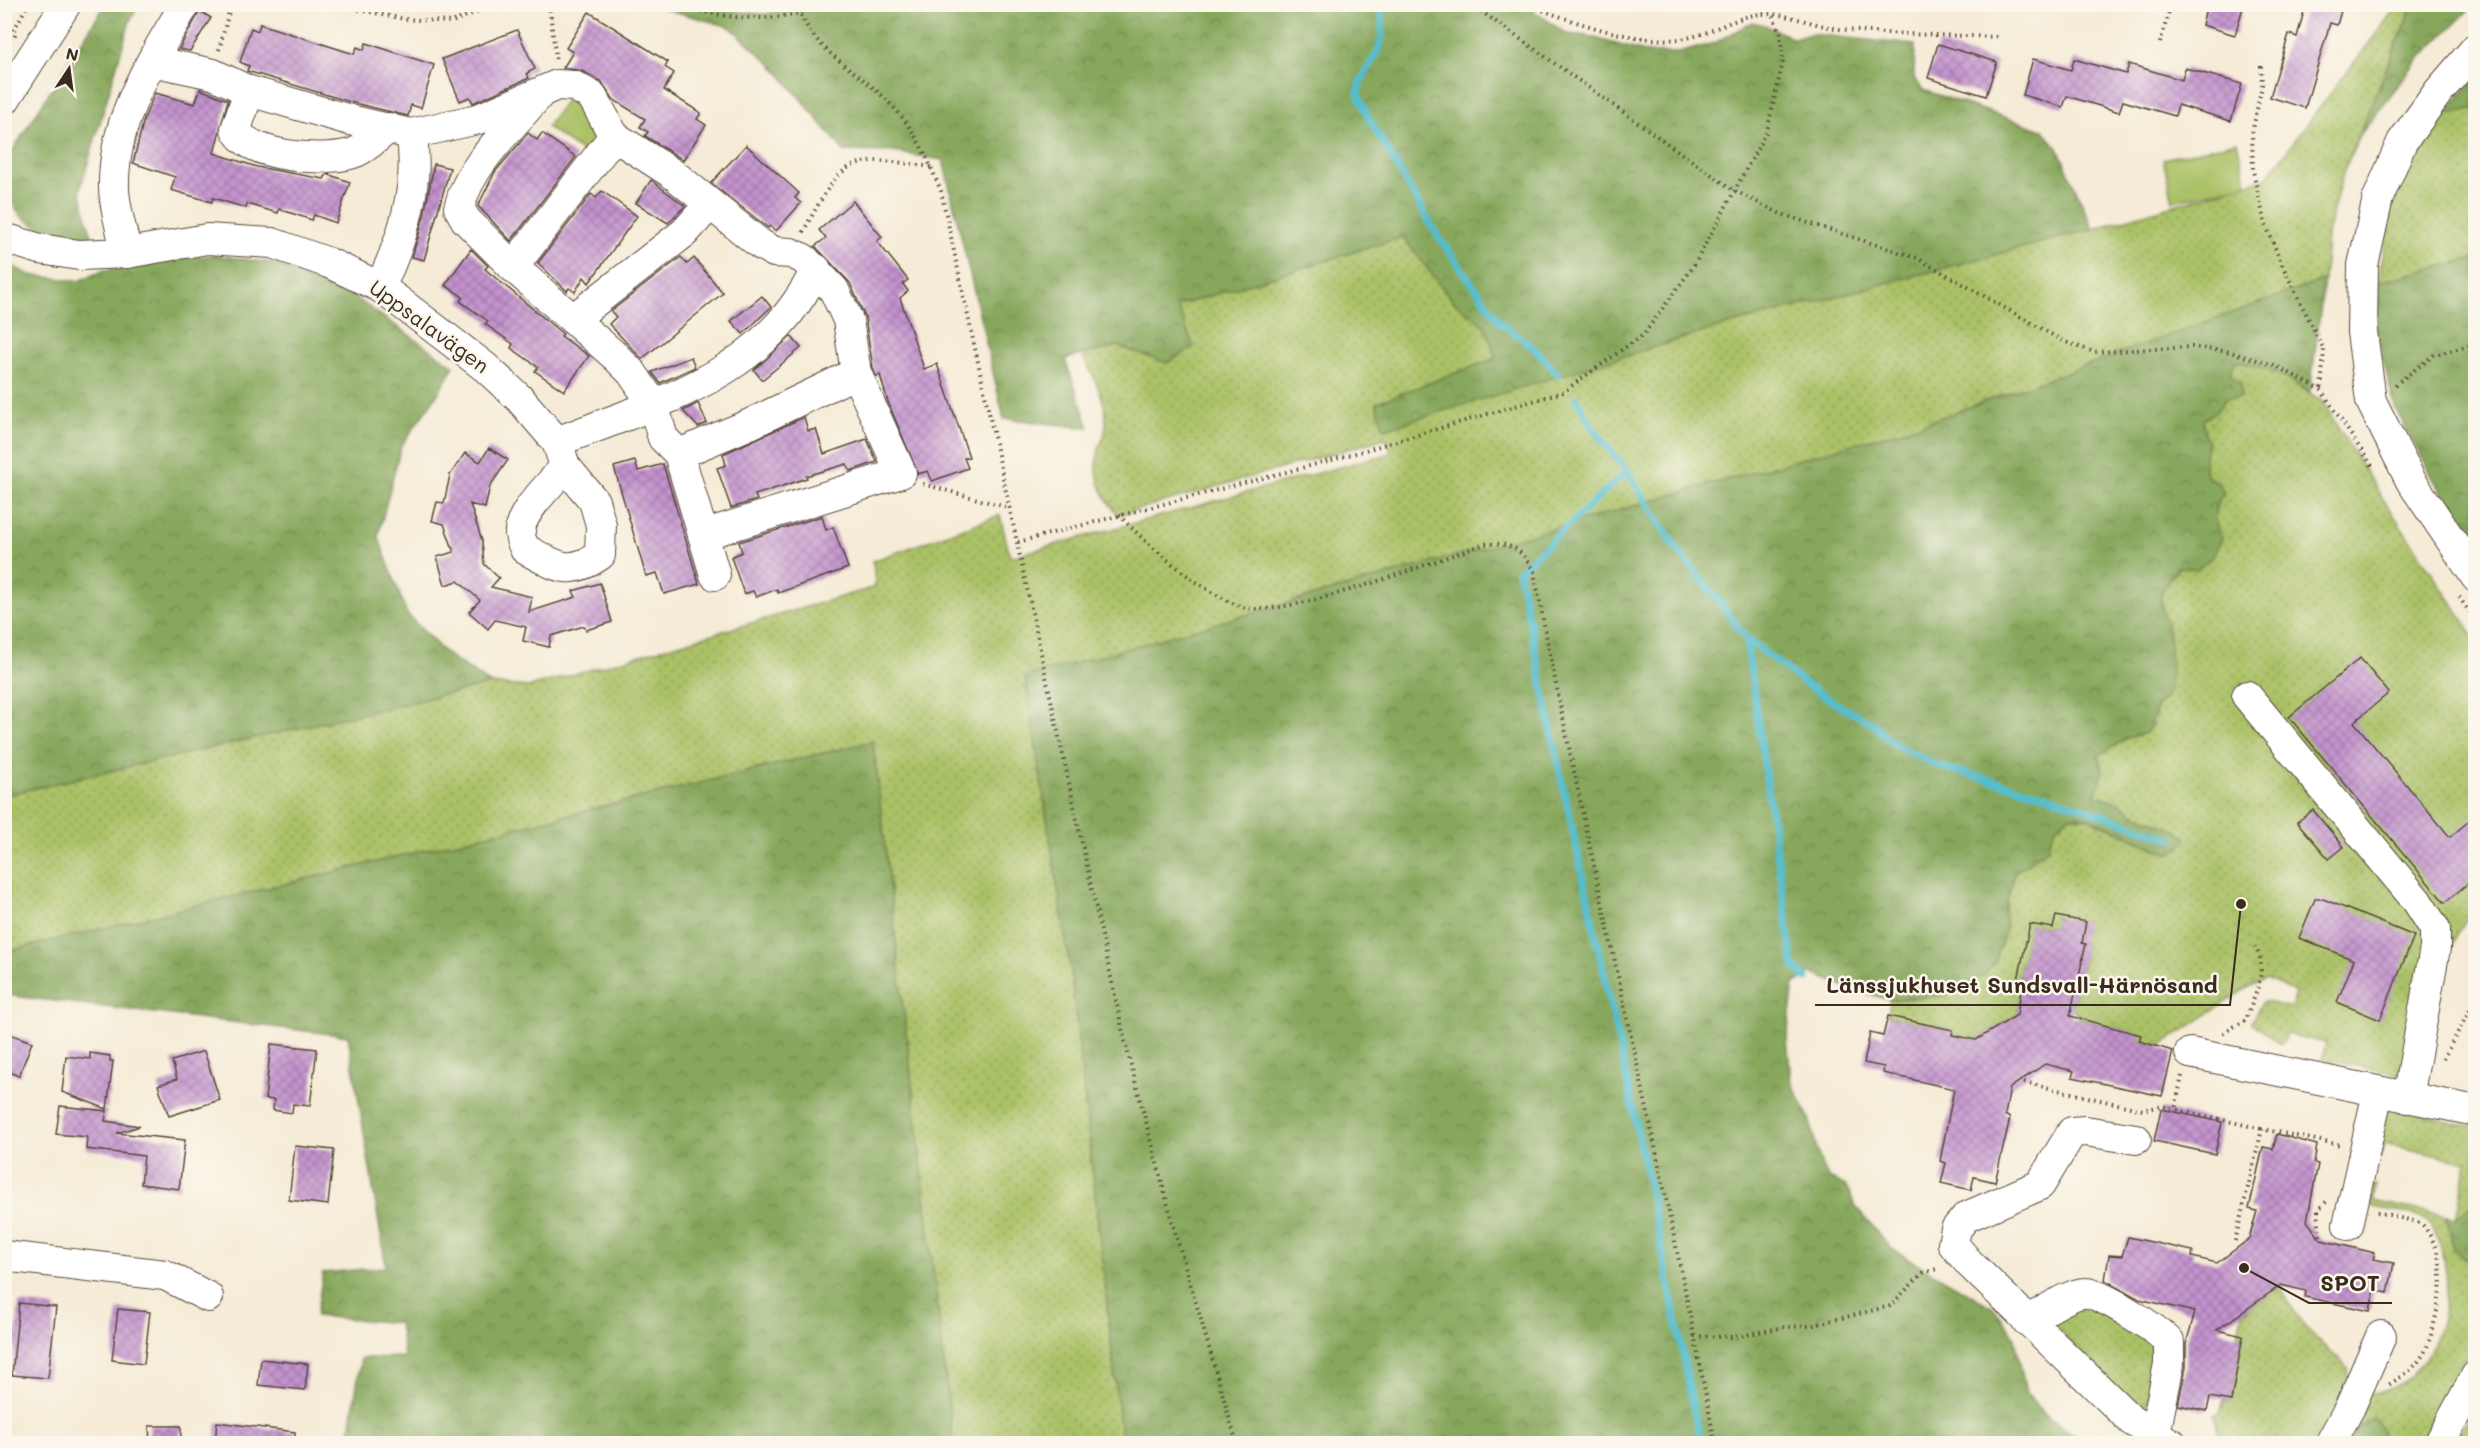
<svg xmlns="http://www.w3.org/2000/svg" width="2480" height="1448" viewBox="0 0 2480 1448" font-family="Mali,sans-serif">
<defs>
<pattern id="grass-dots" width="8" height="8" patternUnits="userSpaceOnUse" patternTransform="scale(1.5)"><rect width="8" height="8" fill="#aac166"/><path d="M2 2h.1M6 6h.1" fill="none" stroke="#8c9d53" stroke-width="1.8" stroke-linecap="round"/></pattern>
<pattern id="forest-crowns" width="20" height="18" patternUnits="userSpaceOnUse" patternTransform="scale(1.5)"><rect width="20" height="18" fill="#87a75b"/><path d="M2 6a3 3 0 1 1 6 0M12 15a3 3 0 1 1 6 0" fill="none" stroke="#70884b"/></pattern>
<pattern id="building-cross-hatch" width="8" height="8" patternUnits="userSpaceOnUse" patternTransform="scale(1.5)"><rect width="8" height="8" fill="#c393ce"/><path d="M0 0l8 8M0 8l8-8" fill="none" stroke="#a078a7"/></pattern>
</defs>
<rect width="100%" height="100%" fill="#fbf7ec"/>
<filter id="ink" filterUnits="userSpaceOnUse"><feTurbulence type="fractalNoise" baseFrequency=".0167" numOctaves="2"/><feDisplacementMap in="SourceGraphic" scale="12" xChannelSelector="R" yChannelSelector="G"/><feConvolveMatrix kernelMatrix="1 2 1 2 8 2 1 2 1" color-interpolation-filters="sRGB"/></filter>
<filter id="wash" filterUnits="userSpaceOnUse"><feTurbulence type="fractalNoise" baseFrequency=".008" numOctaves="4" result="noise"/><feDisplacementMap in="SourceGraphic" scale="24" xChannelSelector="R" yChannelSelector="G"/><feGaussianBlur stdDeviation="1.35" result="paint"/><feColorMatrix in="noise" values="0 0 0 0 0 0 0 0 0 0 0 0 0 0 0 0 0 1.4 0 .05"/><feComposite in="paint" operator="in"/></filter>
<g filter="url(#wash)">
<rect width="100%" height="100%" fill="#f5ebd6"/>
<g fill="url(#grass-dots)" stroke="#727642" stroke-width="1.5">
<path d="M 2398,5 L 2413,5 L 2344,170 L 2327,233 L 2324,280 L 1914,427 L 1025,678 L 1071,973 L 1122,1443 L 953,1443 L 873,742 L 5,952 L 4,795 L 491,684 L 530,687 L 875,587 L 873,561 L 1000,515 L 1010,557 L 1391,453 L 1386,438 L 1119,515 C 1102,497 1093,476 1098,452 C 1100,443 1106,434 1106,425 C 1107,401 1093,375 1082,355 L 1117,346 L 1167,363 L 1176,306 L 1403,237 L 1453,301 L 1485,326 L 1496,358 L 1376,403 L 1727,325 L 2093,229 L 2266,178 Z"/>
<path d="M 2475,108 L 2475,258 L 2378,282 L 2393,200 L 2419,147 L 2443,116 Z"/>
<path d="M 2235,361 L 2257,365 L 2288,379 L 2322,401 L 2372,482 L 2475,638 L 2475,904 L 2425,992 L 2405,1066 L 2396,1074 L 2322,1059 L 2326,1043 L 2286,1034 L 2284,1042 L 2280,1044 L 2251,1022 L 2263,1001 L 2291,1008 L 2295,992 L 2266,979 L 2247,988 L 2160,1046 L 2139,1041 L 2140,1035 L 2079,1018 L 2072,1007 L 2086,945 L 2056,916 L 2053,928 L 2030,924 L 2016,989 L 2021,990 L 2017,1015 L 1976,1040 L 1952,1035 L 1952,1030 L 1888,1016 L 1890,1000 L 1945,995 L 2006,929 L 2004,914 L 2014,873 L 2047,849 L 2055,828 L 2069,816 L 2089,818 L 2156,849 L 2186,839 L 2178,831 L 2130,812 L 2120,803 L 2094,795 L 2099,783 L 2097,756 L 2127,738 L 2146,733 L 2155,721 L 2156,708 L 2168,693 L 2170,682 L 2169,638 L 2159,601 L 2163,587 L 2214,524 L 2218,482 L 2206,477 L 2204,458 L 2208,442 L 2204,434 L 2203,420 C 2231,402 2224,388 2235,361 Z"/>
<path d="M 2388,1108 L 2475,1127 L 2475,1207 L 2470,1205 L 2456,1218 L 2467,1162 L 2385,1144 L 2381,1158 L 2375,1153 Z"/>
<path d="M 2376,1186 L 2373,1201 L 2447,1216 L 2453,1248 L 2464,1258 L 2475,1257 L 2475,1344 L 2419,1443 L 2351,1440 L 2350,1443 L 2338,1444 L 2366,1395 C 2387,1393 2408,1382 2421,1364 C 2445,1331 2454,1279 2438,1240 C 2435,1233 2433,1226 2426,1221 C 2411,1211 2385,1210 2368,1206 L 2367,1189 Z"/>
<path d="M 2281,1285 C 2294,1323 2321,1342 2348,1368 L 2349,1376 L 2320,1444 L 2221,1443 L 2214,1415 L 2220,1413 L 2224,1400 L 2231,1401 L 2243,1337 L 2238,1335 L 2242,1313 Z"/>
<path d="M 2083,1299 L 2159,1338 L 2146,1422 L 2048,1319 Z"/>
<path d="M 2475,1403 L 2475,1443 L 2454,1443 Z"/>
</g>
<g fill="url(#forest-crowns)" stroke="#61683c" stroke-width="1.5">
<path d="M 808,4 L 1524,4 L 1567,34 L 1588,36 L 1648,53 L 1679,53 L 1715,43 L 1752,22 L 1765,25 L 1794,39 L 1810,34 L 1915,45 L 1914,78 L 1923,90 L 2043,130 L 2058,148 L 2093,229 L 1727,325 L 1384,429 L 1376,403 L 1496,358 L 1485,326 L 1453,301 L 1403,237 L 1177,306 L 1194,347 L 1167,363 L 1117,346 L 1065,359 L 1089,427 C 1060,427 1034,420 1004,419 L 943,160 L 893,152 L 844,151 L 774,67 L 730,27 L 651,5 L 708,5 L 726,10 L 765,14 Z"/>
<path d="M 105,5 L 139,5 L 130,21 L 80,190 L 92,238 L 43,231 L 21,216 L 5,192 L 6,161 Z"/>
<path d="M 2413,5 L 2474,5 L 2416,62 L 2360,135 L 2344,170 Z"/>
<path d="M 2475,77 L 2475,108 L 2443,116 Z"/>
<path d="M 214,255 L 273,263 L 334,283 L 454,366 L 439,392 L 401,446 L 378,536 L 407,614 L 445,653 L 491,684 L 5,795 L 4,262 L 30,275 L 79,281 L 101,271 L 142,262 Z"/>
<path d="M 2475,258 L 2475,541 L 2434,480 L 2395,408 L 2376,331 L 2378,282 Z"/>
<path d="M 2324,280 L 2310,392 C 2286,377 2263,366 2235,361 L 2230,375 L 2240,383 L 2241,397 L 2226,398 L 2216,412 L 2203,420 L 2204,434 L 2208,442 L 2204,458 L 2206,476 L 2218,482 L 2224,493 C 2211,506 2214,524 2222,538 L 2213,556 L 2198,569 L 2177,567 C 2149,605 2165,600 2169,639 C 2171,649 2172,686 2168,694 C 2165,699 2158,703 2156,708 C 2152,719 2153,723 2146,733 L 2127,738 L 2098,756 L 2103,771 L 2095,795 L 2120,803 L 2130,812 L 2178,831 L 2187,838 L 2179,848 L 2169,854 L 2089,818 L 2069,816 L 2055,828 L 2047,849 L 2014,873 L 2004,913 L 2006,929 L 1996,960 L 1985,975 L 1945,995 L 1890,1000 L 1848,988 L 1811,973 L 1794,984 L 1787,1039 L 1791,1080 L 1809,1118 L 1820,1161 L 1829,1178 L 1846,1186 L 1857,1209 L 1892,1249 L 1994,1308 L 2014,1334 L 2026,1393 L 2049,1418 L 2087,1443 L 1122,1443 L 1071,973 L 1025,677 L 1914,427 Z"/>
<path d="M 873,741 L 953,1443 L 348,1443 L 361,1358 L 404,1357 L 399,1323 L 316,1316 L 323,1273 L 386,1267 L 348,1036 L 5,995 L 5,952 Z"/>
<path d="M 2471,1205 L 2475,1207 L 2475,1257 L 2464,1258 L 2453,1248 L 2447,1216 L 2456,1218 Z"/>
<path d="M 2373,1418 L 2382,1430 L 2382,1443 L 2350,1443 L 2359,1426 Z"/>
</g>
<g fill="#aac166" stroke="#727642" stroke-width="1.5">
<path d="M 566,100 L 594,119 L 587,131 L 600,140 L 590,157 L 547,127 Z"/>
<path d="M 2237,142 L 2247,184 L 2173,201 L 2163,159 Z"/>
</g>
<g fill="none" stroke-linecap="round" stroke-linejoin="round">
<g stroke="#52bece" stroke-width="7">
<path d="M 1382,4 L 1382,39 L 1377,53 L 1360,82 L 1358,94 L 1369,119 L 1437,235 L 1500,322 L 1534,348 L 1558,374"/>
<path d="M 1576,398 L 1594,430 L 1627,471 L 1678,551 L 1716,597 L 1746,638 L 1804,683 L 1843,708 L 1871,722 L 1892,743 L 1937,766 L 2046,795 L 2172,839"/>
<path d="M 1627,471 L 1518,572 C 1535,640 1546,709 1561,777 C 1608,988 1653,1200 1694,1412 L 1700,1436 L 1707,1441"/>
<path d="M 1746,638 L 1793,965 L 1807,979"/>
<path d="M 1721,1441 L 1727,1444"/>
</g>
</g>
<g id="blocks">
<g fill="url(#building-cross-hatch)">
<path d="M 2207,4 L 2244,4 L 2235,35 L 2202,25 Z"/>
<path d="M 2306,4 L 2343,4 L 2337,25 L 2330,23 L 2305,108 L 2270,97 L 2289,34 L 2297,37 Z"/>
<path d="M 200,11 L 211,18 L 190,51 L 179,49 Z"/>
<path d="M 589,12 L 668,62 L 665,67 L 674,73 L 664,90 L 701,113 L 697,119 L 706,125 L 683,160 L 645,136 L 648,132 L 640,127 L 645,119 L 614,100 L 601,81 L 582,71 L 563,68 L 573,52 L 566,48 Z"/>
<path d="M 260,24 L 354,54 L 357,47 L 364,50 L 366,43 L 434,65 L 421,108 L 411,105 L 408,116 L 354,103 L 247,71 L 249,66 L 240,62 L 251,28 L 258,31 Z"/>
<path d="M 517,30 L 535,69 L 527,73 L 529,78 L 473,103 L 470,97 L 460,101 L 442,59 Z"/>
<path d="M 1938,44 L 1997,62 L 1986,96 L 1928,78 Z"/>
<path d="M 2033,59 L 2071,70 L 2074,59 L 2126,74 L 2129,64 L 2182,80 L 2185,68 L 2242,84 L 2231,121 L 2178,105 L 2175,116 L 2123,101 L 2119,112 L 2067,96 L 2063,107 L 2023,95 Z"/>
<path d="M 200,89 L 228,100 L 214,153 L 257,167 L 324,179 L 327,174 L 350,182 L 336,223 L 314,215 L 312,220 L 279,209 L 278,213 L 247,204 L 246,208 L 213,198 L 212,202 L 171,190 L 175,177 L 133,163 L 144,119 L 155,93 L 195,104 Z"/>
<path d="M 528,133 L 537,140 L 542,133 L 576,157 L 511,241 L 478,206 L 495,172 Z"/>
<path d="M 746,145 L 799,193 L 795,198 L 801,203 L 776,231 L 770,226 L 768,228 L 711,183 Z"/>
<path d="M 434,164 L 450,168 L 424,260 L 412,257 L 424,216 Z"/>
<path d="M 651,180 L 685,206 L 668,223 L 636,203 Z"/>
<path d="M 602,191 L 637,216 L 589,283 L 584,277 L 575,292 L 569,288 L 567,291 L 538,263 L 591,194 L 596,198 Z"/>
<path d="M 853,201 L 882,237 L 877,241 L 908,280 L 903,284 L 908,291 L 900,298 L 924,369 L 937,364 L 969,457 L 964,458 L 968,468 L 932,481 L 928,471 L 918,474 L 888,402 L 880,375 L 876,376 L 873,368 L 865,317 L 850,283 L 815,246 L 826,238 L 819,230 Z"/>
<path d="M 471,249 L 488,266 L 485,269 L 563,334 L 561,336 L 589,356 L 564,391 L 535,371 L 538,367 L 511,348 L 513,344 L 485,324 L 488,321 L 460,301 L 463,297 L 445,285 Z"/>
<path d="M 681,257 L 687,264 L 694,258 L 723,293 L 642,359 L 609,324 L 616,317 L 611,311 Z"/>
<path d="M 762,296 L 771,307 L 743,334 L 731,321 Z"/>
<path d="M 791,336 L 801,348 L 762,380 L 754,370 Z"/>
<path d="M 691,357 L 695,367 L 660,383 L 652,372 Z"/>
<path d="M 698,403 L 707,423 L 698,427 L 683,411 Z"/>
<path d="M 804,417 L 808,431 L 816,429 L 824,454 L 867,439 L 877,462 L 850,471 L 847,464 L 806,476 L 807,478 L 755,495 L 757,500 L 731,508 L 717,468 L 726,465 L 723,454 Z"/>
<path d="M 489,448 L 508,460 L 490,486 L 485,508 L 470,504 L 482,541 L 484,564 L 499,578 L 491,587 L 532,597 L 529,612 L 576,597 L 573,591 L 600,583 L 612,622 L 586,630 L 584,626 L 551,636 L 549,647 L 523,641 L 526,627 L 495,620 L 488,629 L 469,612 L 480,600 L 458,581 L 445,585 L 437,557 L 454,552 L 444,524 L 432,521 L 437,502 L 444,503 L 450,475 L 465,453 L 480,462 Z"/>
<path d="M 635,461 L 638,471 L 663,464 L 699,584 L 664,594 L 657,573 L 646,576 L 614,467 Z"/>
<path d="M 822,516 L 826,530 L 833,527 L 848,568 L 778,593 L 777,589 L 756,597 L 753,591 L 744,594 L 731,557 L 742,552 L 739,542 Z"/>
<path d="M 2360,658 L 2389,693 L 2354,722 L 2450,837 L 2475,816 L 2475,877 L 2445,903 L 2289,717 Z"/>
<path d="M 2313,810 L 2344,847 L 2329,859 L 2297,822 Z"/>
<path d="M 2315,899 L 2323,899 L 2414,936 L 2380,1020 L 2337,1002 L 2354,960 L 2299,938 Z"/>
<path d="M 2056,916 L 2086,922 L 2082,943 L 2086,944 L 2070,1016 L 2141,1035 L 2139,1041 L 2173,1051 L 2162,1096 L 2072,1077 L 2074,1071 L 2045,1064 L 2010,1088 L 2005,1115 L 2010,1118 L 1995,1182 L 1974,1177 L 1971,1190 L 1941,1183 L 1946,1163 L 1940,1161 L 1954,1089 L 1883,1073 L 1884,1067 L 1864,1063 L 1870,1033 L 1883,1036 L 1888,1016 L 1953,1030 L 1952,1035 L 1976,1040 L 2017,1015 L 2021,990 L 2016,989 L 2030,924 L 2053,928 Z"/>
<path d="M 4,1032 L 32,1042 L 19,1076 L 4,1070 Z"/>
<path d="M 271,1044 L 317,1049 L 310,1106 L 293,1104 L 292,1113 L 273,1110 L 274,1100 L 265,1099 Z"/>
<path d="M 204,1051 L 220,1100 L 169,1116 L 158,1085 L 177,1079 L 172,1061 Z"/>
<path d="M 90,1053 L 110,1056 L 110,1061 L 113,1061 L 107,1109 L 62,1092 L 66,1056 L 90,1059 Z"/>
<path d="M 60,1106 L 107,1111 L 105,1121 L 140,1126 L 117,1133 L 185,1140 L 179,1189 L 141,1184 L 144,1156 L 86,1149 L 87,1137 L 56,1134 Z"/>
<path d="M 2161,1109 L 2222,1122 L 2215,1154 L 2154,1141 Z"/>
<path d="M 2277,1134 L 2317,1145 L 2314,1163 L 2318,1164 L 2307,1221 L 2321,1240 L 2375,1253 L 2373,1259 L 2394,1263 L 2388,1293 L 2374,1290 L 2370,1311 L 2305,1297 L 2306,1291 L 2281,1285 L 2217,1330 L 2243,1336 L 2231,1401 L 2210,1397 L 2207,1411 L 2178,1405 L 2186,1367 L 2186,1344 L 2195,1312 L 2139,1299 L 2105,1280 L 2109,1255 L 2122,1256 L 2128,1237 L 2193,1251 L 2192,1257 L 2217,1263 L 2249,1239 L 2257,1211 L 2249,1209 L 2263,1147 L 2273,1149 Z"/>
<path d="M 295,1146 L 334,1150 L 328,1205 L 289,1200 Z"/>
<path d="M 19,1303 L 56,1307 L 48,1378 L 12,1375 Z"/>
<path d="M 118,1309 L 150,1312 L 144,1364 L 112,1360 Z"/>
<path d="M 261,1359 L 308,1364 L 305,1390 L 258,1385 Z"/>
<path d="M 217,1422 L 295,1432 L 295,1443 L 215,1443 Z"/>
<path d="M 149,1426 L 181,1426 L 181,1443 L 150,1443 Z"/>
</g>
</g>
</g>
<g filter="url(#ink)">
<use href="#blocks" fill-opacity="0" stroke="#57473a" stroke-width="1.5"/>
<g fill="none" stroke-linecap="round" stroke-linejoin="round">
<g stroke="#57473a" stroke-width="32">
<g id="minor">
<path d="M 2476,48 L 2439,91 L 2402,142 L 2378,198 L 2363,265 L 2362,332 L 2371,401 L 2411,481 L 2476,577"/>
<path d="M 152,61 L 213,74 L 249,91 L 350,120 L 411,134 L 478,119 L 557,85 L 574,86 L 592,96 L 614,136 L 673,174 L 760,244 L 774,252 L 791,253 L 804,259 L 834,290 L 848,320 L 856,373 L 901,473 L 703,535"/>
<path d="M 249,91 L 236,129 C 248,158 330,163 356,152 C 368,147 379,135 389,128"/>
<path d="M 538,96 C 510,129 469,165 459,208 L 466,220 L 513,267 L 615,356 L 632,373 L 653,404 L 663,438 L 679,454 L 715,575"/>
<path d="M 4,101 L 66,4"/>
<path d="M 4,238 L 40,249 L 79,255 L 127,253 L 207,239 L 272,243 L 329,263 L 380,287 L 485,367 L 520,399 L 557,442 L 565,466 L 594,501 L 601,525 L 600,555 C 568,577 557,566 525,549 C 523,544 519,537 520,531 C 521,510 552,484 565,466"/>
<path d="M 127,253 C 122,232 115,210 114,189 C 112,120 151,62 184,6"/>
<path d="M 513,267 L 614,136"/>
<path d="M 380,287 C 402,241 421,185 411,134"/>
<path d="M 573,319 L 685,232 L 710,204"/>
<path d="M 557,442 C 657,402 766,376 816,269"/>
<path d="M 679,454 L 750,424 L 856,373"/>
<path d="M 2247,696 L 2417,901 L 2435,929 L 2435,948 L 2408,1098"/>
<path d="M 2190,1053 L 2476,1111"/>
<path d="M 2136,1139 L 2085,1131 L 2072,1132 L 2040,1185 L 1966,1217 L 1956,1229 L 1953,1244 L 1970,1264 L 2132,1421 L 2172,1444"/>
<path d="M 2348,1225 L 2378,1092"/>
<path d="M 4,1256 L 165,1275 L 208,1297"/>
<path d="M 2027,1321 C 2042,1313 2071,1292 2086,1293 C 2102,1293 2158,1330 2169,1342 L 2169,1364 L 2155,1434"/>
<path d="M 2330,1444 L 2350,1407 L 2381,1336"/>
<path d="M 2439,1444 L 2476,1376"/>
</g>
</g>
<g stroke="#57473a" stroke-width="4" stroke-dasharray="1.5 4.5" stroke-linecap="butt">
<path d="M 329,4 L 405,19 L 452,22 L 497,4"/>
<path d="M 549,4 L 556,60"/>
<path d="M 671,4 C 723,18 773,27 824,4"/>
<path d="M 1471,4 L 1733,190 L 1781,214 L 1917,258 L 2063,341 L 2094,352 L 2192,347 L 2230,352 L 2274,365 L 2301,379 L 2321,390 L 2374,469"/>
<path d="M 1526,4 C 1571,21 1633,44 1681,39 C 1713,35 1740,11 1773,14 C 1798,17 1823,28 1848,30 C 1898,35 1949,35 1998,37"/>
<path d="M 801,15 C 817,51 851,67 879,93 C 913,124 924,150 941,191 L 1125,1042 L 1171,1217 L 1237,1444"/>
<path d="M 15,36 L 14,30 L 28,4"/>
<path d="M 2160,43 L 2171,4"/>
<path d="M 219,50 L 231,4"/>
<path d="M 2261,66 L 2262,85 L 2252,134 L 2253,171 L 2265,223 L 2283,267 L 2324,350 L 2321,390"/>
<path d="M 803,232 C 844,157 846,154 931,167"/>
<path d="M 2395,385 L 2434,355 L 2476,344"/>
<path d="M 923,484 L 1010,508"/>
<path d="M 1119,515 C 1145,543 1210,600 1247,608 C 1291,617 1437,560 1485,544 C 1511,542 1522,549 1534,572 C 1589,863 1661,1152 1715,1444"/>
<path d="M 1018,542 L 1332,460 L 1563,392 L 1644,334 L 1693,267 L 1767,131 L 1783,62 L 1780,33 L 1772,14"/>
<path d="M 2459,597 L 2476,621"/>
<path d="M 2223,1033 L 2246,1020 C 2254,995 2271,967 2253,944"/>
<path d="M 2443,1059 L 2476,999"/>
<path d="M 2182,1076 L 2175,1109 L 2262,1129"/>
<path d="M 2024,1082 L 2143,1110 L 2162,1106 L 2175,1109"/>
<path d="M 2377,1212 L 2421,1223 C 2446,1252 2443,1286 2435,1320 C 2431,1335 2428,1351 2417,1363 C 2410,1372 2398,1379 2388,1385"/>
<path d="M 2320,1236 L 2318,1210 L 2328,1200"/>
<path d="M 2235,1241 L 2262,1129 L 2341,1145"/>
<path d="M 1694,1336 L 1735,1337 L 1785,1327 L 1810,1326 L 1890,1306 L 1923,1273 L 1940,1268"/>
</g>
<use href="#minor" stroke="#fff" stroke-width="30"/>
</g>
</g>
<g text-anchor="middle" stroke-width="5" stroke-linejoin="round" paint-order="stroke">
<g font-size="21" fill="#3b2a1e" stroke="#fbf7ec">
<text transform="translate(429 327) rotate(36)" y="7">Uppsalavägen</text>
</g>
</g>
<path fill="none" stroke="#3b2a1e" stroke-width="2" d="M2241 904L2230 1005H1815M2244 1268L2309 1303H2392"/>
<g fill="#3b2a1e" stroke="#fbf7ec" stroke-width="2">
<circle cx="2241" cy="904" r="6"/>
<circle cx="2244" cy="1268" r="6"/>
</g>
<g font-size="22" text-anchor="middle" font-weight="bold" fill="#3b2a1e" stroke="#fbf7ec" stroke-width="5" stroke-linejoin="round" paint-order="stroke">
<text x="2022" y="993">Länssjukhuset Sundsvall-Härnösand</text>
<text x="2350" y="1291">SPOT</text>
</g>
<rect width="2480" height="1448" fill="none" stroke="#fbf7ec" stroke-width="24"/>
<g transform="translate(69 69) rotate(13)" stroke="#fbf7ec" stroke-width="4.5" paint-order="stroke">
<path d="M0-4.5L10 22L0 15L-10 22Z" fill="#3b2a1e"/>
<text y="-9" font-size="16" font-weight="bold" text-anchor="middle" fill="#3b2a1e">N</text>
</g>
</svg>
